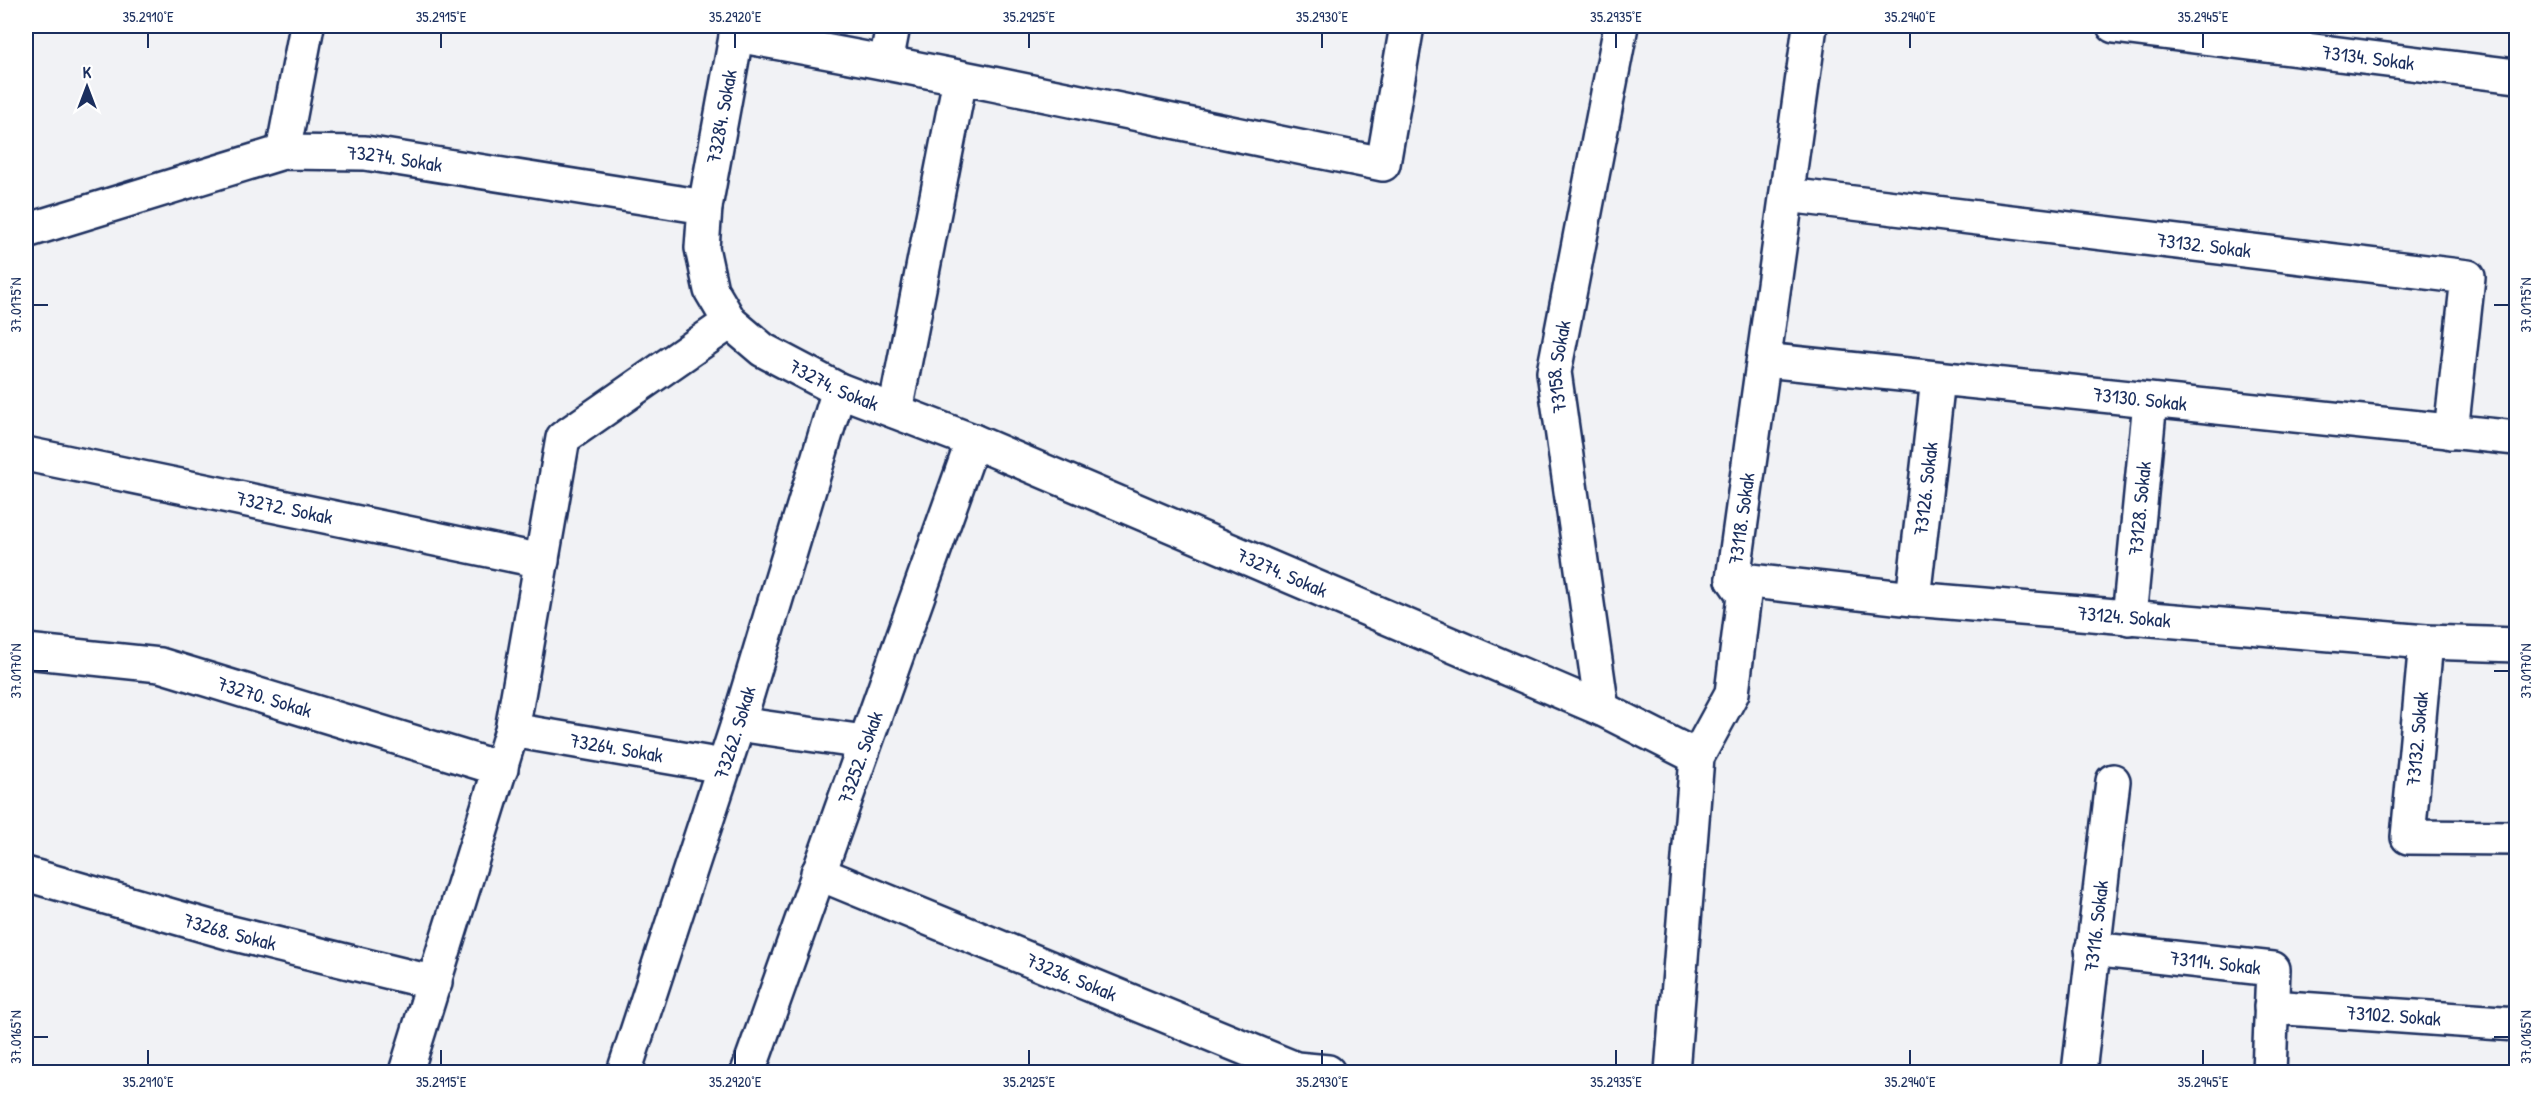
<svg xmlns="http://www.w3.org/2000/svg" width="2542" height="1098" viewBox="0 0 2542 1098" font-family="'Patrick Hand',sans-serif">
<rect width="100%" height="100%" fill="#f1f2f5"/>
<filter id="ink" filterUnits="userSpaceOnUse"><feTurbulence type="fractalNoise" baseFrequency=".0167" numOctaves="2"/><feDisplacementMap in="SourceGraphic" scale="12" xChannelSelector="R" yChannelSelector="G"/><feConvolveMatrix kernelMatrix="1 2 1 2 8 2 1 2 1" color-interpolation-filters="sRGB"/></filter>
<g filter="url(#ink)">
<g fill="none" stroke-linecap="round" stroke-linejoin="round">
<g stroke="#1b2f5e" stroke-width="38">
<g id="minor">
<path id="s1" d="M 2114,26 L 2516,76"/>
<path d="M 736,35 C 952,73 1167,121 1383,164 L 1407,26"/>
<path d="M 886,62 L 893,26"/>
<path d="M 283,152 L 307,26"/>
<path id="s2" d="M 1787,195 L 2468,277 L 2451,432"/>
<path id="s3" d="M 705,207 L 738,26"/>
<path id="s4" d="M 26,231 L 283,152 L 365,153 L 705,207 L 702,248 L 711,290 L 730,322 L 763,350 L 839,390 L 973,441 L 1602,709 L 1697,757"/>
<path id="s5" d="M 1764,360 L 2516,438"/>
<path d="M 895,411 L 960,79"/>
<path id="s6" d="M 26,454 L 542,561"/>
<path id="s7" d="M 1733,579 L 1913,599 L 2426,642 L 2516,645"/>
<path id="s8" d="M 1913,599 L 1938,379"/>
<path id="s9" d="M 2129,618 L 2150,401"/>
<path d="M 2426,642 L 2408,837 L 2516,838"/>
<path id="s10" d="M 26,651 L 160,665 L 501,769"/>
<path id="s11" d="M 1602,709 L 1554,372 L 1621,26"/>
<path d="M 738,724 L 864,742"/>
<path id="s12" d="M 512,730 L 723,766"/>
<path id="s13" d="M 818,873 L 1296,1069 L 1328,1072"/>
<path id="s14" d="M 26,874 L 231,933 L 435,983"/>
<path id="s15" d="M 2092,949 L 2273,969 L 2269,1072"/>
<path id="s16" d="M 2271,1007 L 2516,1024"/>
<path d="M 406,1072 L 512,730 L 563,438 L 730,322"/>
<path id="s17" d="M 624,1072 L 738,724 L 839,390"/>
<path id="s18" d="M 748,1072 L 973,441"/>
<path id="s19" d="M 1672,1072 L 1697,757 L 1732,693 L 1744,595 L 1733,579 L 1810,26"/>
<path id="s20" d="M 2079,1072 L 2113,781"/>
</g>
</g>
<use href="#minor" stroke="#fff" stroke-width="33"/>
</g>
</g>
<path fill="none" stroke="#1b2f5e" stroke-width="2" d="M 148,33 L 148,48M 441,33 L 441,48M 735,33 L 735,48M 1029,33 L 1029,48M 1322,33 L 1322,48M 1616,33 L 1616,48M 1910,33 L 1910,48M 2203,33 L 2203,48M 33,305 L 48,305M 2494,305 L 2509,305M 33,671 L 48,671M 2494,671 L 2509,671M 33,1037 L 48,1037M 2494,1037 L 2509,1037M 148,1050 L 148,1065M 441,1050 L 441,1065M 735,1050 L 735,1065M 1029,1050 L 1029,1065M 1322,1050 L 1322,1065M 1616,1050 L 1616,1065M 1910,1050 L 1910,1065M 2203,1050 L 2203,1065"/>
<g text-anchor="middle" stroke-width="4.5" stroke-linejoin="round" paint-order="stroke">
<g font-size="20" fill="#1b2f5e" stroke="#fff">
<text dy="7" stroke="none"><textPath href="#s1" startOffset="256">73134. Sokak</textPath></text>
<text dy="7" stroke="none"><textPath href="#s3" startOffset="92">73284. Sokak</textPath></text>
<text dy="7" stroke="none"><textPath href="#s4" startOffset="381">73274. Sokak</textPath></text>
<text dy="7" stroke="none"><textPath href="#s2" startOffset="420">73132. Sokak</textPath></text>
<text dy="7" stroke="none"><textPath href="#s11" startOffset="346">73158. Sokak</textPath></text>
<text dy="7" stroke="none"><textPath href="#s4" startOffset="939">73274. Sokak</textPath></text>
<text dy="7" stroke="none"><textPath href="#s5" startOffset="378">73130. Sokak</textPath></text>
<text dy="7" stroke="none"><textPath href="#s8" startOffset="111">73126. Sokak</textPath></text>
<text dy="7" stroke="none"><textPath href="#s6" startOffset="264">73272. Sokak</textPath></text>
<text dy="7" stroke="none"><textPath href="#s9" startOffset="110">73128. Sokak</textPath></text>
<text dy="7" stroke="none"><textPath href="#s19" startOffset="568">73118. Sokak</textPath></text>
<text dy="7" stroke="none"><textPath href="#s4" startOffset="1425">73274. Sokak</textPath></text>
<text dy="7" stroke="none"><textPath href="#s7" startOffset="393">73124. Sokak</textPath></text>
<text dy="7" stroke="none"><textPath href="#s10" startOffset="244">73270. Sokak</textPath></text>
<text dy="7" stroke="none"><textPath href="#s17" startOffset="357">73262. Sokak</textPath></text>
<text transform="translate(2417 739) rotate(-85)" y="7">73132. Sokak</text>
<text dy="7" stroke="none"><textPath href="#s12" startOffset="106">73264. Sokak</textPath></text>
<text dy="7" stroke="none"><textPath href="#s18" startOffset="334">73252. Sokak</textPath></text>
<text dy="7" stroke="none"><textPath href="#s20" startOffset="147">73116. Sokak</textPath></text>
<text dy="7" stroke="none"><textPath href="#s14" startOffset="212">73268. Sokak</textPath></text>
<text dy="7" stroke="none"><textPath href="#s15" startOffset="124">73114. Sokak</textPath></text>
<text dy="7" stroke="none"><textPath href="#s13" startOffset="274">73236. Sokak</textPath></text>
<text dy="7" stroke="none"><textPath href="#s16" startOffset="123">73102. Sokak</textPath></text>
</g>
</g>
<rect width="2542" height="1098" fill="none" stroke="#fff" stroke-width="66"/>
<g transform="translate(87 87)" stroke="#ffffff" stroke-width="4.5" paint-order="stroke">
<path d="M0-4.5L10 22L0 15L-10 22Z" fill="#1b2f5e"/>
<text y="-9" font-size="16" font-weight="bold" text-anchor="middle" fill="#1b2f5e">K</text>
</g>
<rect x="33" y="33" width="2476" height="1032" fill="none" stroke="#1b2f5e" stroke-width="2"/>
<g font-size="15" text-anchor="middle" fill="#1b2f5e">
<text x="148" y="22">35.2910°E</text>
<text x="441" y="22">35.2915°E</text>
<text x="735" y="22">35.2920°E</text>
<text x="1029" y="22">35.2925°E</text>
<text x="1322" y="22">35.2930°E</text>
<text x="1616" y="22">35.2935°E</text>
<text x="1910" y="22">35.2940°E</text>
<text x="2203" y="22">35.2945°E</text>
<text transform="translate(16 305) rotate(-90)" y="5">37.0175°N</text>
<text transform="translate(2526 305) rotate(-90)" y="5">37.0175°N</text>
<text transform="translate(16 671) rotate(-90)" y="5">37.0170°N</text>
<text transform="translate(2526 671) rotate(-90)" y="5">37.0170°N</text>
<text transform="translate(16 1037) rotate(-90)" y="5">37.0165°N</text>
<text transform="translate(2526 1037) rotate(-90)" y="5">37.0165°N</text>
<text x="148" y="1087">35.2910°E</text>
<text x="441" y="1087">35.2915°E</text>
<text x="735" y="1087">35.2920°E</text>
<text x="1029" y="1087">35.2925°E</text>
<text x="1322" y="1087">35.2930°E</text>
<text x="1616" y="1087">35.2935°E</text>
<text x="1910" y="1087">35.2940°E</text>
<text x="2203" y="1087">35.2945°E</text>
</g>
</svg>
